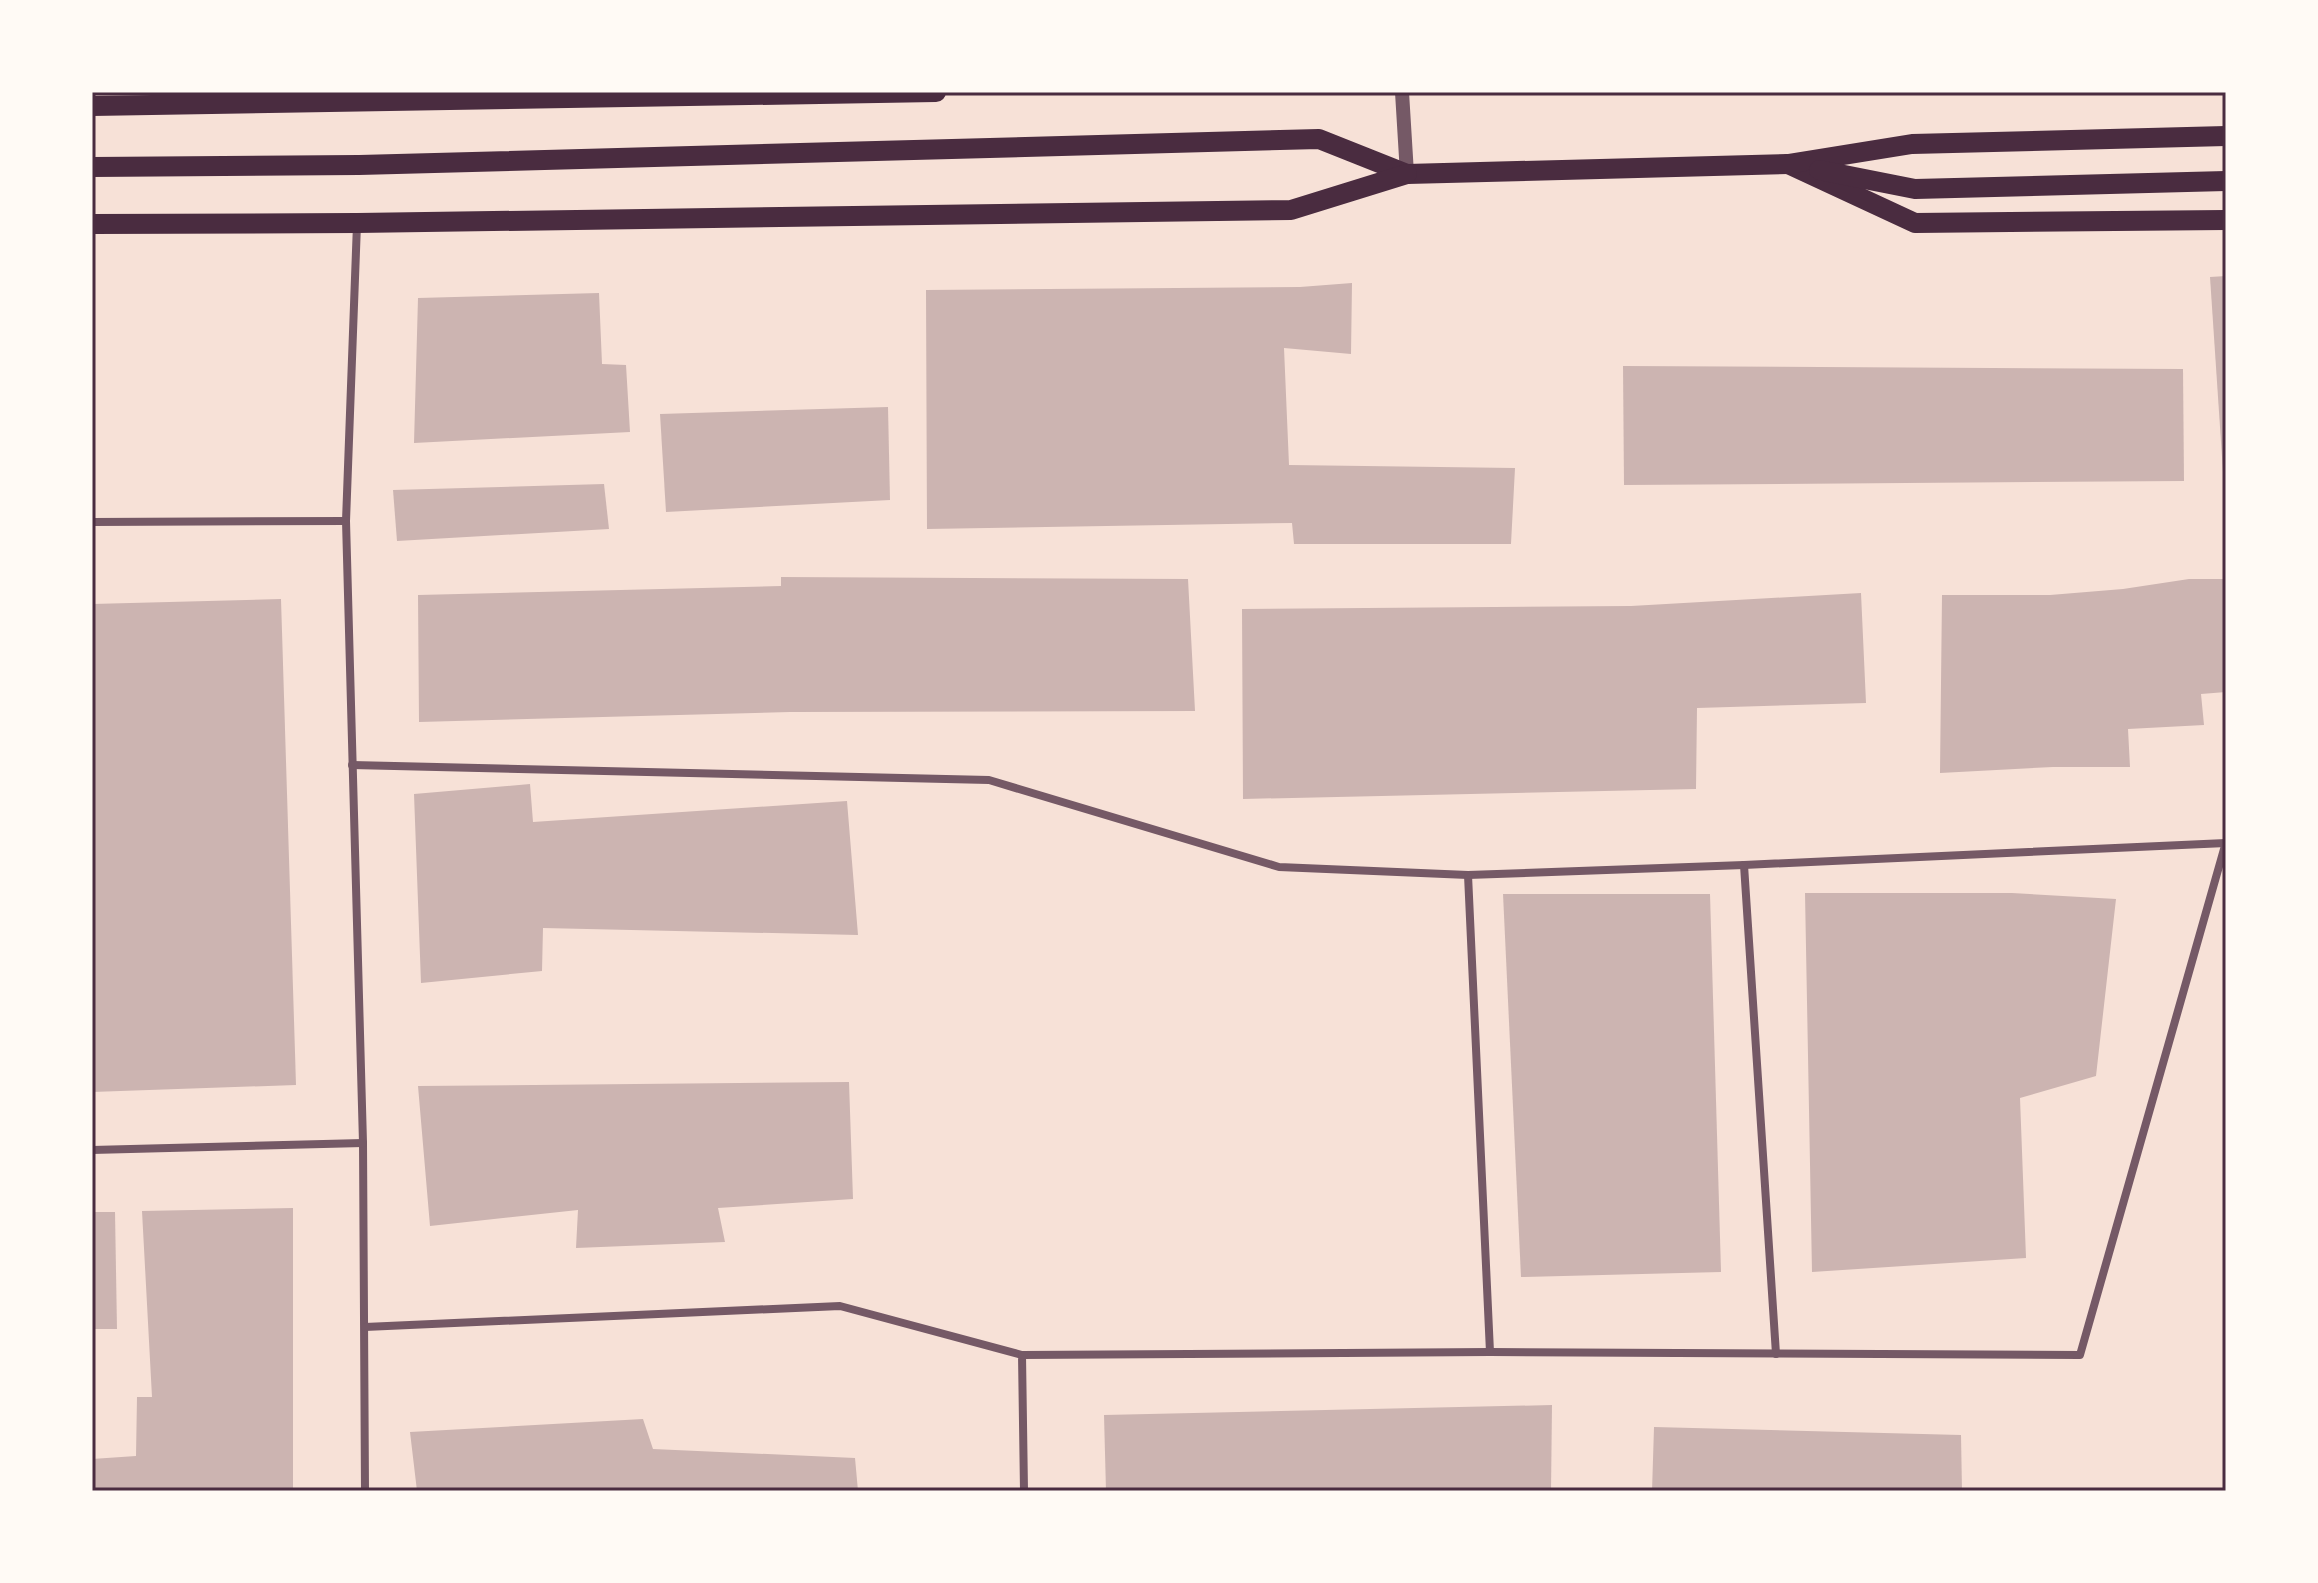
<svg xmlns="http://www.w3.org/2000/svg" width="2318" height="1583" viewBox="0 0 2318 1583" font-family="'Sofia Sans Condensed',sans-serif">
<rect width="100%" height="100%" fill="#f7e1d7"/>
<g fill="#ccb4b1">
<path d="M 2226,276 L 2226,487 L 2224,487 L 2210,277 Z"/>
<path d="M 1352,283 L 1351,354 L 1284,348 L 1289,465 L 1515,468 L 1511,544 L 1294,544 L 1292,523 L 927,529 L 926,290 L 1300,287 Z"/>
<path d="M 599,293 L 602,364 L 626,365 L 630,432 L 414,443 L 418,298 Z"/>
<path d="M 1623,366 L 2183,369 L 2184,481 L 1624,485 Z"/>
<path d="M 888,407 L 890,500 L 666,512 L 660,414 Z"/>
<path d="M 604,484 L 609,529 L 397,541 L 393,490 Z"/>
<path d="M 781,577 L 1188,579 L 1195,711 L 790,712 L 419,722 L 418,595 L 781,586 Z"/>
<path d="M 2189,579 L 2226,579 L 2226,692 L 2201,694 L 2204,725 L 2128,729 L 2130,767 L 2053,767 L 1940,773 L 1942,595 L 2050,595 L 2123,589 Z"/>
<path d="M 1861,593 L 1866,703 L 1697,708 L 1696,789 L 1243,799 L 1242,609 L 1631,606 Z"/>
<path d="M 281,599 L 296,1085 L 92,1092 L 92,604 Z"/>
<path d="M 530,784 L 533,822 L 847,801 L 858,935 L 543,928 L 542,971 L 421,983 L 414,794 Z"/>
<path d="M 1805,893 L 2012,893 L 2116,899 L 2096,1076 L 2020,1098 L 2026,1258 L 1812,1272 Z"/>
<path d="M 1503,894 L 1710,894 L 1721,1272 L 1521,1277 Z"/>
<path d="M 849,1082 L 853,1199 L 718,1208 L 725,1242 L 576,1248 L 578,1210 L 430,1226 L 418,1086 Z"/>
<path d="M 293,1208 L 293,1491 L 92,1491 L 92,1459 L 136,1456 L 137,1397 L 152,1397 L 142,1211 Z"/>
<path d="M 92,1212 L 115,1212 L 117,1329 L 92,1329 Z"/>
<path d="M 1552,1405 L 1551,1491 L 1106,1491 L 1104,1415 Z"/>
<path d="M 643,1419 L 653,1449 L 855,1458 L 858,1491 L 417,1491 L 410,1432 Z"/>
<path d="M 1654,1427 L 1961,1435 L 1962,1491 L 1652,1491 Z"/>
</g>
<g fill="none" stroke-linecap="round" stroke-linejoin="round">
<g stroke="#755966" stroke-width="8">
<path d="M 357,224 L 346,521 L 363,1143 L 365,1491"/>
<path d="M 92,522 L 346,521"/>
<path d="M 352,765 L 989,780 L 1279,867 L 1468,875 L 1744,865 L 2226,843"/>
<path d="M 1744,865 L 1776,1354"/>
<path d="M 1468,875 L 1490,1352"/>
<path d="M 92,1150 L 363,1143"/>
<path d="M 365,1327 L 840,1306 L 1022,1355 L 1024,1491"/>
<path d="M 1022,1355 L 1490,1352 L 2080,1355 L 2226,842"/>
</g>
<path stroke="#755966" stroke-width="14" d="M 1402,92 L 1407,174"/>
<g stroke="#4a2c40" stroke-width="20">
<path d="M 92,106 L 936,92"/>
<path d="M 1788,164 L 1915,223 L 2226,220"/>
<path d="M 92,167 L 359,165 L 1319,139 L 1407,174 L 1788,164 L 1912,144 L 2226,136"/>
<path d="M 1819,170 L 1915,189 L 2226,181"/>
<path d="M 92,224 L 357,223 L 1291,210 L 1407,174"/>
</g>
</g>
<rect width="2318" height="1583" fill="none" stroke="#fffaf5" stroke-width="188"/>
<rect x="94" y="94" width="2130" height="1395" fill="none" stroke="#4a2c40" stroke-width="3"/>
</svg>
